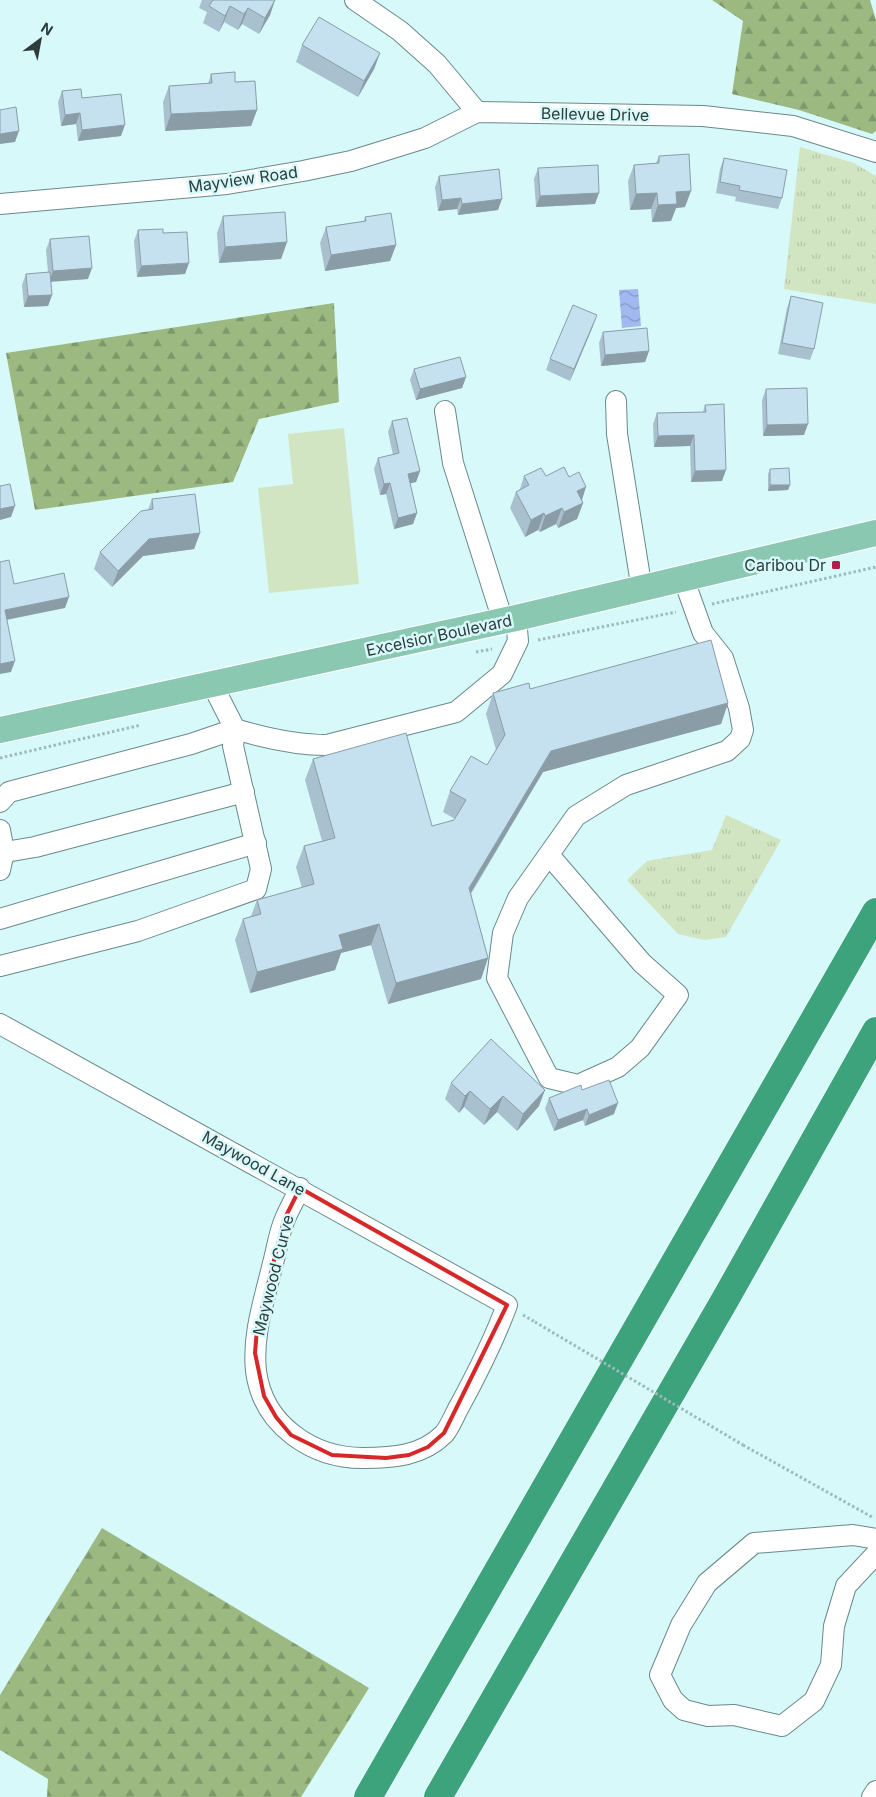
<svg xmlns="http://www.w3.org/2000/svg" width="876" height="1797" viewBox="0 0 876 1797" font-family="Inter,sans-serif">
<defs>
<pattern id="grass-tufts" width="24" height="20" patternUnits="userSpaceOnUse" patternTransform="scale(1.25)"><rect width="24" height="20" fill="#d2e5c2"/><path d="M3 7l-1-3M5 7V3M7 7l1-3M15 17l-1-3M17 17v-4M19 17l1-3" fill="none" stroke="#b5c5a8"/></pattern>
<pattern id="forest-firs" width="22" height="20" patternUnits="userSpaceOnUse" patternTransform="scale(1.25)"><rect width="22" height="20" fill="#9bb981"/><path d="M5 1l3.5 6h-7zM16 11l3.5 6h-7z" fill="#7f986b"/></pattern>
<pattern id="water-waves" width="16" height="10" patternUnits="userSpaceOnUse" patternTransform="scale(1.25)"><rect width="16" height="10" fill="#a2b8f0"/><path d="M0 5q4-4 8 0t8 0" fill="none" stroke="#8497c4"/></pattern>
</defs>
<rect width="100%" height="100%" fill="#d7f9fa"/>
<g fill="url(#grass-tufts)">
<path d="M 800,147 L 854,163 L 876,176 L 876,304 L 784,289 Z"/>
<path d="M 726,815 L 781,840 L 726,937 L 704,940 L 678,934 L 627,880 L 647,861 L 712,850 Z"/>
</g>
<g fill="url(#forest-firs)">
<path d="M 712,0 L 870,0 L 876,20 L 876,131 L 872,134 L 799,110 L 732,94 L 743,21 Z"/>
<path d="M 334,303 L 339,402 L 259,419 L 233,482 L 35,510 L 6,353 Z"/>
<path d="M 102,1528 L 369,1688 L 301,1797 L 47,1797 L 48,1779 L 0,1750 L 0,1695 Z"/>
</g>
<path fill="#d2e5c2" d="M 344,428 L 359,584 L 269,593 L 258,488 L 293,484 L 288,434 Z"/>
<path fill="url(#water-waves)" d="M 638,289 L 641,326 L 622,328 L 619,290 Z"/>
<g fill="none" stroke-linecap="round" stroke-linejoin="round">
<g stroke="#6a898a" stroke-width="22">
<g id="minor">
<path d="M 355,0 L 400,31 L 437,64 L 477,112"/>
<path d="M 0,204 L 227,184 L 303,171 L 351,161 L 425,138 L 477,112 L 703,116 L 793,126 L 876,152"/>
<path d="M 616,401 L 617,434 L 642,590"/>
<path d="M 445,411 L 453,463 L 503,621"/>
<path d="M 212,684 L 235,729 C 265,738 295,745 327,745 L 456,712 L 502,674 L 518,641 L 516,618"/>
<path d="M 0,802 L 9,792 L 191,744 L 235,729 L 233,746 L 261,869 L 256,889 L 138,931 L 0,966"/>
<path d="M 0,830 L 4,852 L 0,870"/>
<path d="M 0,853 L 35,847 L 244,792"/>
<path d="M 549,855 L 642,963 L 678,995 L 640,1048 L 618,1067 L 578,1085 L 549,1078 L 497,978 L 503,933 L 518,898 L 576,816 L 626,785 L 727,751 L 740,739 L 743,730 L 739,708 L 723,658 L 703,633 L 684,580"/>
<path d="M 0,919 L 256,843"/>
<path d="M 0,1024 L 507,1305 C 494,1340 477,1374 459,1407 C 454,1416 450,1427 444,1434 C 422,1456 393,1458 363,1458 C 312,1458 263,1425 256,1371 C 252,1334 265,1298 273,1263 C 277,1249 279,1232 285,1219 C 289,1209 295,1199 300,1188"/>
<path d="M 876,1539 L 853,1535 L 754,1543 L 707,1583 L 681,1625 L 660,1675 L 673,1700 L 684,1710 L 708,1716 L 734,1715 L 782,1726 L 814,1701 L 831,1665 L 834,1626 L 846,1586 L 876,1554"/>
<path d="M 872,1797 L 876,1791"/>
</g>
</g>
<g stroke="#fff" stroke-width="28">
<path id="major" d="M 0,730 L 516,618 L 876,533"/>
</g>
<g stroke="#fff" stroke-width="29">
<g id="highway">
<path d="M 368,1797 L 876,912"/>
<path d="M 438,1797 L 726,1298 L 876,1031"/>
</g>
</g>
<g stroke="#9ebaba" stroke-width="3" stroke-dasharray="2.5 2.5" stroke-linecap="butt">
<path d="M 712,604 L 876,567"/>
<path d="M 538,640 L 676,612"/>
<path d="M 476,652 L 492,649"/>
<path d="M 0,758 L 141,725"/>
<path d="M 523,1315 L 535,1322"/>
<path d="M 743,1445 L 872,1517"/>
</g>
<use href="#minor" stroke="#fff" stroke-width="20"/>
<use href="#major" stroke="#8bc8b1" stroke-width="26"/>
<use href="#highway" stroke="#3da37d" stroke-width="28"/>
<path stroke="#9ebaba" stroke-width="3" stroke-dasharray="2.5 2.5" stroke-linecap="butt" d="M 535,1322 L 743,1445"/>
</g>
<g fill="#a9c1ce">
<path d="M 202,0 L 275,0 L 270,15 L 259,34 L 242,24 L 238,30 L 224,22 L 219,32 L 203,23 L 207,12 L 199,8 Z"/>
<path d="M 302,45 L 380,53 L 374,69 L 358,97 L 296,62 Z"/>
<path d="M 211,74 L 235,82 L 257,110 L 251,126 L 165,131 L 163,102 L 169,86 L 208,84 Z"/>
<path d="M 62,91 L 82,98 L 121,136 L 78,141 L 76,124 L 61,126 L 58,102 Z"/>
<path d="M 659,156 L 685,207 L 676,208 L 671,221 L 652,222 L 651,209 L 630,210 L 628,181 L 634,165 L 656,163 Z"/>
<path d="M 724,158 L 782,198 L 778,209 L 735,201 L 736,197 L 716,193 L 720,169 Z"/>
<path d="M 538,168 L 595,204 L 536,207 L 534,179 Z"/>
<path d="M 439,176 L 498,210 L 458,215 L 457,209 L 438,211 L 435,187 Z"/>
<path d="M 223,216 L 287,242 L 281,259 L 219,263 L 217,233 Z"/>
<path d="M 365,217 L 396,245 L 390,261 L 325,271 L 320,243 L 326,227 L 364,221 Z"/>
<path d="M 138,230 L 163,233 L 185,274 L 137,277 L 134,241 Z"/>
<path d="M 50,239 L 88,279 L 51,281 L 52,295 L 48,306 L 24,307 L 22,285 L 26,274 L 48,272 L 46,250 Z"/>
<path d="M 791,296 L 814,349 L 810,360 L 778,354 L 787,308 Z"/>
<path d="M 593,326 L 570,381 L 546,370 L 550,359 Z"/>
<path d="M 603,332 L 649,351 L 645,362 L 601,366 L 599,343 Z"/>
<path d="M 414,369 L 466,377 L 462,388 L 416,400 L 410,380 Z"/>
<path d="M 766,389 L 804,435 L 763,436 L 762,400 Z"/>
<path d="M 705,405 L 722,481 L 691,482 L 690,446 L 654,447 L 653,424 L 657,413 L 703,412 Z"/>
<path d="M 392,421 L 420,471 L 416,482 L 410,483 L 417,513 L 413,524 L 394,529 L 386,494 L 380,495 L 374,469 L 378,458 L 393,455 L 388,432 Z"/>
<path d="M 770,469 L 790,485 L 788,490 L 768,491 L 768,474 Z"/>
<path d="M 524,476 L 546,476 L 582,500 L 583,503 L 577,519 L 558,528 L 556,524 L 540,532 L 538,530 L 525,537 L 510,508 L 516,492 L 520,489 Z"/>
<path d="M 152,499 L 200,533 L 194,549 L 143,556 L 112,587 L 94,569 L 100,552 L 148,510 Z"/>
<path d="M 530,689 L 728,703 L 721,724 L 543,772 L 471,894 L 488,958 L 481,979 L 388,1004 L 371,945 L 341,953 L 335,970 L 250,993 L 235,940 L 243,919 L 251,916 L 257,900 L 302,888 L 296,867 L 304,846 L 322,841 L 305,780 L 313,759 L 432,826 L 454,820 L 455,819 L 443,812 L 450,791 L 487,765 L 496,750 L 486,714 L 493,693 Z"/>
<path d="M 491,1039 L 539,1106 L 517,1131 L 497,1112 L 484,1125 L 464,1107 L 459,1113 L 445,1099 L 451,1083 Z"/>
<path d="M 582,1090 L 614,1114 L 585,1126 L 583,1120 L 554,1131 L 545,1109 L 549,1098 Z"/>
</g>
<g fill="#8a9da7">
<path d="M 275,0 L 270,15 L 259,34 L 265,18 Z"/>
<path d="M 230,6 L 224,22 L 219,32 L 225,16 Z"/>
<path d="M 248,8 L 242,24 L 238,30 L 244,14 Z"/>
<path d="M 380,53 L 374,69 L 358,97 L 364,81 Z"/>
<path d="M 257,110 L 251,126 L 165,131 L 171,114 Z"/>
<path d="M 80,113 L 76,124 L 61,126 L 65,115 Z"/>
<path d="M 125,125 L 121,136 L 78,141 L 82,130 Z"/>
<path d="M 19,131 L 15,142 L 0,144 L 0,134 Z"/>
<path d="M 691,191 L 685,207 L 676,208 L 671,221 L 652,222 L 658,205 L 676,192 Z"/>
<path d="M 599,193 L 595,204 L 536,207 L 540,196 Z"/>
<path d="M 657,193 L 651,209 L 630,210 L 636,194 Z"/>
<path d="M 461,198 L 457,209 L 438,211 L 442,200 Z"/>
<path d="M 502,199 L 498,210 L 458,215 L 462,204 Z"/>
<path d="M 287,242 L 281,259 L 219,263 L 225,247 Z"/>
<path d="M 396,245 L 390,261 L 325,271 L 331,255 Z"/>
<path d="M 189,263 L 185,274 L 137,277 L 141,266 Z"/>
<path d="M 92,268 L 88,279 L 49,282 L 53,271 Z"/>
<path d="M 52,295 L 48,306 L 24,307 L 28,296 Z"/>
<path d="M 597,315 L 593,326 L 570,381 L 574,369 Z"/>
<path d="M 649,351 L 645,362 L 601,366 L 605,355 Z"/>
<path d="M 466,377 L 462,388 L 416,400 L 420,389 Z"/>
<path d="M 808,424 L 804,435 L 763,436 L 767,425 Z"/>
<path d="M 694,435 L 690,446 L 654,447 L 658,436 Z"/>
<path d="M 726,470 L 722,481 L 691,482 L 695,471 Z"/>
<path d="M 420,471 L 416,482 L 404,485 L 408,474 Z"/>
<path d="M 390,483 L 386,494 L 380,495 L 384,484 Z"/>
<path d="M 770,485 L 790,485 L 788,490 L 768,491 Z"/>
<path d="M 586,487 L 581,503 L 577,491 Z"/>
<path d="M 583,503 L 577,519 L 558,528 L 564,512 Z"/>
<path d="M 15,506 L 11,517 L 0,520 L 0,509 Z"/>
<path d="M 562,508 L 556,524 L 540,532 L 545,516 Z"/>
<path d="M 417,513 L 413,524 L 394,529 L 398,518 Z"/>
<path d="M 544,513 L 538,530 L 525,537 L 531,520 Z"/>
<path d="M 200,533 L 194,549 L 143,556 L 112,587 L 118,571 L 149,539 Z"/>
<path d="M 69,597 L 65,608 L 1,621 L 5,610 Z"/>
<path d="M 15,661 L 11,672 L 0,674 L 0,664 Z"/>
<path d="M 728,703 L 721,724 L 543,772 L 461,909 L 469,888 L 551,751 Z"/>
<path d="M 379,924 L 371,945 L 341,953 L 335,970 L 250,993 L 257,972 L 339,935 Z"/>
<path d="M 488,958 L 481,979 L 388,1004 L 396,983 Z"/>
<path d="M 545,1090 L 539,1106 L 517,1131 L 523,1114 Z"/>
<path d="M 470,1091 L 464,1107 L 459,1113 L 465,1096 Z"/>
<path d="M 503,1096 L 497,1112 L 484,1125 L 490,1109 Z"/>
<path d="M 618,1103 L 614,1114 L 585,1126 L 589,1115 Z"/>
<path d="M 587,1109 L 583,1120 L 554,1131 L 558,1120 Z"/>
</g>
<g fill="#c5e0ef" stroke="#8a9da7">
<path d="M 213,0 L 275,0 L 265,18 L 248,8 L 244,14 L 230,6 L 225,16 L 209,6 Z"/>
<path d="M 319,17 L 380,53 L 364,81 L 302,45 Z"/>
<path d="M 235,72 L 235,82 L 255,81 L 257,110 L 171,114 L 169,86 L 212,83 L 211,74 Z"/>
<path d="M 81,89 L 82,98 L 121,94 L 125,125 L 82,130 L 80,113 L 65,115 L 62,91 Z"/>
<path d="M 16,107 L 19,131 L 0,134 L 0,110 Z"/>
<path d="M 689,154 L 691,191 L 676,192 L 677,204 L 658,205 L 657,193 L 636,194 L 634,165 L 659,163 L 659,156 Z"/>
<path d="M 724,158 L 787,170 L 782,198 L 739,190 L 740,186 L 720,182 Z"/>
<path d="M 598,165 L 599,193 L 540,196 L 538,168 Z"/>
<path d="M 499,169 L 502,199 L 462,204 L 461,198 L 442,200 L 439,176 Z"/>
<path d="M 285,212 L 287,242 L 225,247 L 223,216 Z"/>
<path d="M 391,213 L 396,245 L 331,255 L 326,227 L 366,221 L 365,217 Z"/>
<path d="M 163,229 L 163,233 L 187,232 L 189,263 L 141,266 L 138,230 Z"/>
<path d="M 89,236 L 92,268 L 53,271 L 50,239 Z"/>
<path d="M 50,272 L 52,295 L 28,296 L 26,274 Z"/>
<path d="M 791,296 L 823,303 L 814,349 L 782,343 Z"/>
<path d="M 573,305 L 597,315 L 574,369 L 550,359 Z"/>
<path d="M 647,328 L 649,351 L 605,355 L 603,332 Z"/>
<path d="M 460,357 L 466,377 L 420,389 L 414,369 Z"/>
<path d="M 807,388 L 808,424 L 767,425 L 766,389 Z"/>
<path d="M 724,404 L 726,470 L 695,471 L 694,435 L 658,436 L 657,413 L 706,412 L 705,405 Z"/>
<path d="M 407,418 L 420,471 L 408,474 L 417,513 L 398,518 L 390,483 L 384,484 L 378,458 L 399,453 L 392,421 Z"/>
<path d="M 564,467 L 569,477 L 579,472 L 586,487 L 577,491 L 583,503 L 564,512 L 562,508 L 545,516 L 544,513 L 531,520 L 516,492 L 529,485 L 524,476 L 541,468 L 546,476 Z"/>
<path d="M 789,468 L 790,485 L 770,485 L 770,469 Z"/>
<path d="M 10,484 L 15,506 L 0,509 L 0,486 Z"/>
<path d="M 195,494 L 200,533 L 149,539 L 118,571 L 100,552 L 141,511 L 153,509 L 152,499 Z"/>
<path d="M 9,560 L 14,584 L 64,573 L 69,597 L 5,610 L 15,661 L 0,664 L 0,562 Z"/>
<path d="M 711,640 L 728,703 L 551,751 L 469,888 L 488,958 L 396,983 L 379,924 L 339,935 L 343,949 L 257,972 L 243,919 L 261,914 L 257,900 L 314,884 L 304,846 L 335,838 L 313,759 L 406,733 L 432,826 L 454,820 L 466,800 L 450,791 L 471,756 L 487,765 L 505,735 L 493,693 L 529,683 L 530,689 Z"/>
<path d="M 491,1039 L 545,1090 L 523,1114 L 503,1096 L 490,1109 L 470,1091 L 465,1096 L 451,1083 Z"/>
<path d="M 609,1080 L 618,1103 L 589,1115 L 587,1109 L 558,1120 L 549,1098 L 581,1085 L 582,1090 Z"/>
</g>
<path fill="none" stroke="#d62828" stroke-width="4" stroke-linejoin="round" d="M 300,1188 L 507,1305 L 444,1433 L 428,1447 L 409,1455 L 386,1458 L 332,1455 L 291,1435 L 276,1417 L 264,1396 L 255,1353 L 257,1329 L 284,1220 Z"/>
<rect fill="#b11f4b" stroke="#d7f9fa" stroke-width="2" x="831" y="560" width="10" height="10" rx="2.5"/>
<g text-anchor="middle" stroke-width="5" stroke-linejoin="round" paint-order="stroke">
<g font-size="16" fill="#2e3c3c" stroke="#d7f9fa">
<text transform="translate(595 114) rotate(1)" y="6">Bellevue Drive</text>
<text transform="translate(243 179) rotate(-8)" y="6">Mayview Road</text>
<text transform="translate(439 635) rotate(-12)" y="6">Excelsior Boulevard</text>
<text transform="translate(254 1163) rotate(29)" y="6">Maywood Lane</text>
<text transform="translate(273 1275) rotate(-76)" y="6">Maywood Curve</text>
</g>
<g font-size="16" fill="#2e3c3c" stroke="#d7f9fa" text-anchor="end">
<text x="826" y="571">Caribou Dr</text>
</g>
</g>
<g transform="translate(40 40) rotate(32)" stroke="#d7f9fa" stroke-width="4" paint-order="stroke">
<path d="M0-4L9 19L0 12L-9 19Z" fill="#2e3c3c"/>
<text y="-8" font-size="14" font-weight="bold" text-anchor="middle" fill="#2e3c3c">N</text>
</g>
</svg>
